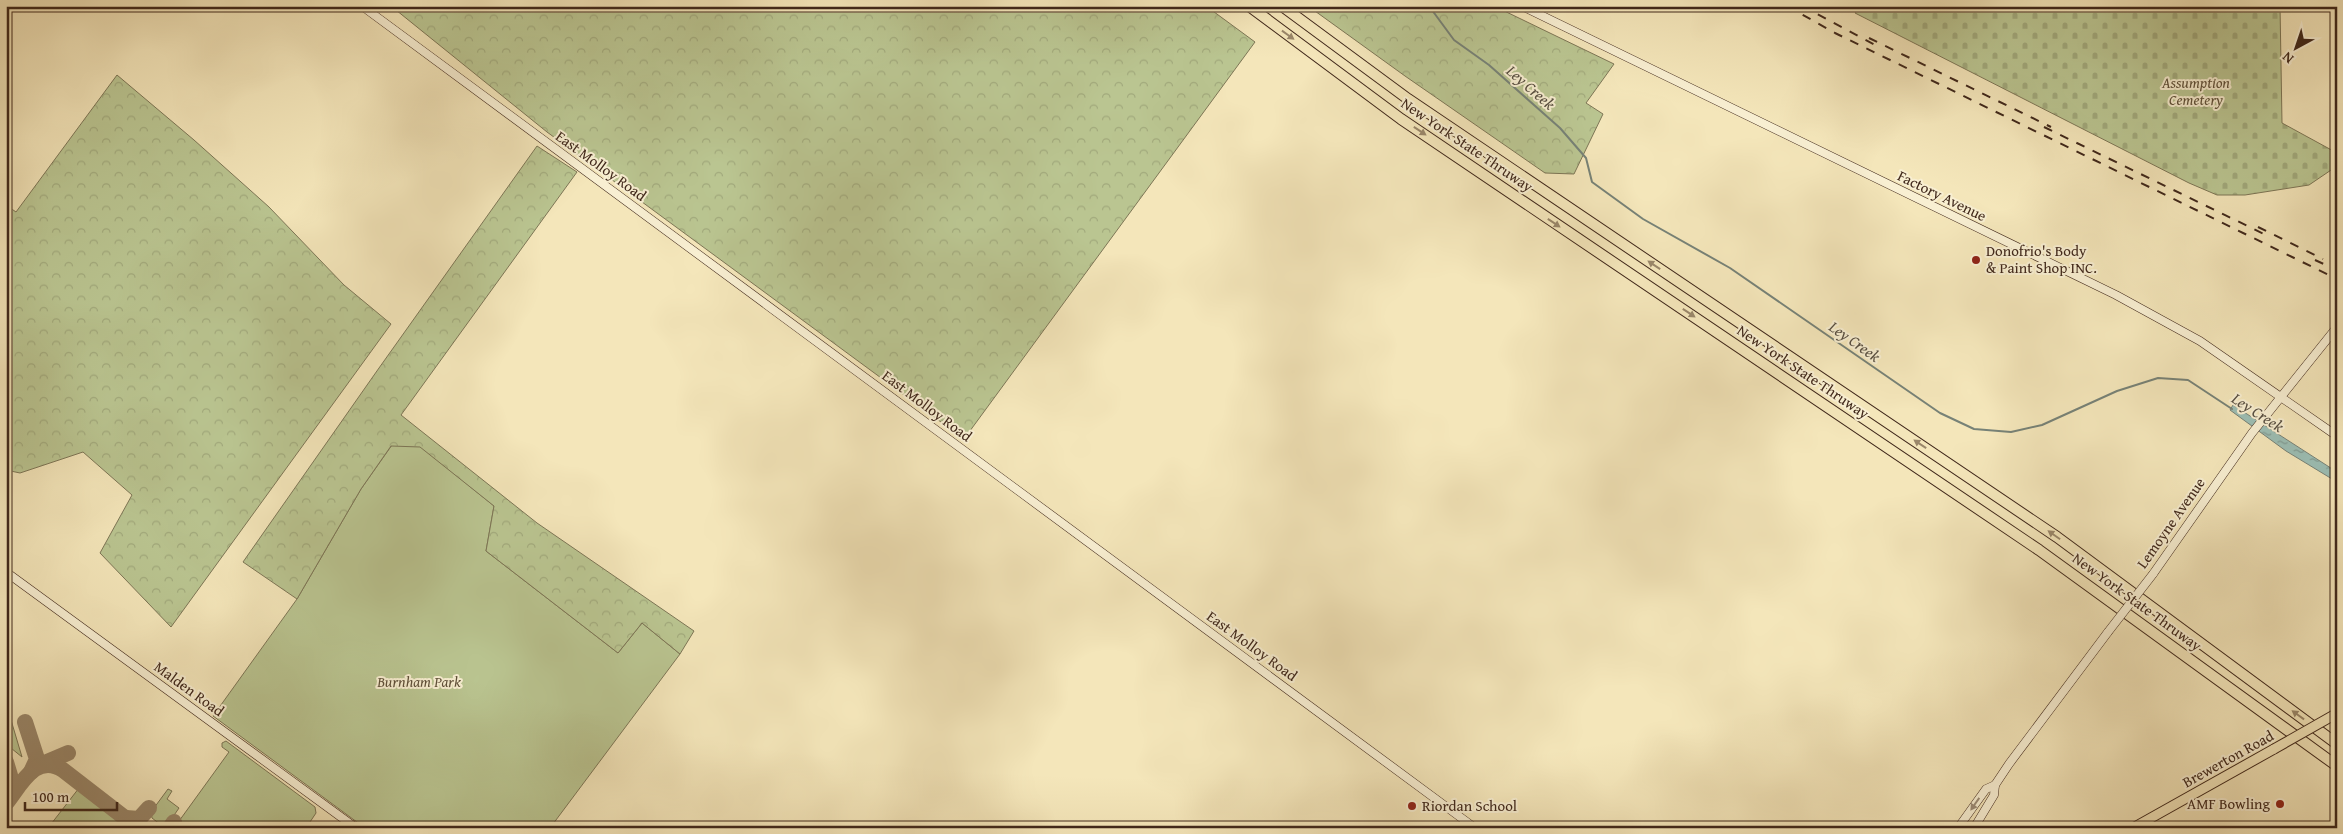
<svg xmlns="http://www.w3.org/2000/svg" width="2343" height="834" viewBox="0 0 2343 834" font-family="'Gentium Book Plus',serif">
<defs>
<pattern id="forest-crowns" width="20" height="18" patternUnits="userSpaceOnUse" patternTransform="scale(1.25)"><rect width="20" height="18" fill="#bac591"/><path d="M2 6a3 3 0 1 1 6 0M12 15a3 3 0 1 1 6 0" fill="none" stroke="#a1a97c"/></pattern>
<pattern id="cemetery-stones" width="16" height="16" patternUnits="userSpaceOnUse" patternTransform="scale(1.25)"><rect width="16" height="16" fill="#bac591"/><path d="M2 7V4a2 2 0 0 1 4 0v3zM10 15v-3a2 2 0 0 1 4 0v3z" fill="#a1a97c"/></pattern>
<pattern id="water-ripples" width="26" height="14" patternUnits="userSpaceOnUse" patternTransform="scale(1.25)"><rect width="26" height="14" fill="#9cbeb4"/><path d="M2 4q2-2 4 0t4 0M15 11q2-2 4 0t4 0" fill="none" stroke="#819a92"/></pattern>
</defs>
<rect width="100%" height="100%" fill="#f4e6ba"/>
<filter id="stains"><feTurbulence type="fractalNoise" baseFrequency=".004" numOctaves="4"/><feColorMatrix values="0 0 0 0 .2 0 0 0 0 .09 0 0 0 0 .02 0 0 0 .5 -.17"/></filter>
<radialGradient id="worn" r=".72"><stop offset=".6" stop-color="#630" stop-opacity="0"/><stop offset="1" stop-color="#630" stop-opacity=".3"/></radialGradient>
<g fill="#bac591" stroke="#7d7656">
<path d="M 392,445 L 420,446 L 494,506 L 486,551 L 618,653 L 642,623 L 680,654 L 550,828 L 365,828 L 213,716 L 297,599 L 361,489 Z"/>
<path d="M 6,716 L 11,720 L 22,757 L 6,744 Z"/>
<path d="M 226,741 L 315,807 L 316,813 L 306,828 L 174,828 L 229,752 L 222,747 L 222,743 Z"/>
<path d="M 79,788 L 131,828 L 48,828 Z"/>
<path d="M 168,789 L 172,791 L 167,799 L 179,808 L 168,824 L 161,825 L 152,818 L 151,812 Z"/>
</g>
<g fill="url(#forest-crowns)" stroke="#7d7656">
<path d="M 391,6 L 1206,6 L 1255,42 L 964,439 L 547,132 Z"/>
<path d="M 1308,6 L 1494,6 L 1614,64 L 1586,103 L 1603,114 L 1574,174 L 1545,173 L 1405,76 Z"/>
<path d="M 117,75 L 194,140 L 269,207 L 344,285 L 391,324 L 171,627 L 100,553 L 132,495 L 83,452 L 20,473 L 6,470 L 6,205 L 16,212 Z"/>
<path d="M 537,146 L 577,172 L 401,415 L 537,523 L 694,631 L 680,654 L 642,623 L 618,653 L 486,551 L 494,506 L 420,447 L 391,446 L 361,489 L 297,599 L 243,562 L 379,368 Z"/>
</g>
<path fill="url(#cemetery-stones)" stroke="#7d7656" d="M 1861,6 L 2280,6 L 2282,123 L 2337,153 L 2337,166 L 2309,185 L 2245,195 L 2217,195 L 2189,183 L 1855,13 Z"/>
<path fill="url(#water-ripples)" stroke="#778277" d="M 2233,405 L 2337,472 L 2337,482 L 2286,451 L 2230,410 Z"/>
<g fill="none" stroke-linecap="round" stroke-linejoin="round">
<path stroke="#778277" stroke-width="2" d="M 1429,6 L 1454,40 L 1489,65 L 1560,128 L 1586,158 L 1592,182 L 1643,219 L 1730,268 L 1940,413 L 1974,429 L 2011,432 L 2042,425 L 2117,391 L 2158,378 L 2188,380 L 2232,409"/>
<g stroke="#9a876a" stroke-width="16">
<path d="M 25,722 L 37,759 L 31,772"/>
<path d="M 6,762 L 12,782 L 9,798"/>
<path d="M 42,764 L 68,753"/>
<path d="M 7,802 C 21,784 37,752 63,770 L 138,828"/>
<path d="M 126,818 L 139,819 L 149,808"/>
<path d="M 170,828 L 174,822"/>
</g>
<g stroke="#40281b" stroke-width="9">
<g id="secondary">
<path d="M 362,6 L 1475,828"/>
<path d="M 1522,6 L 2116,295 L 2200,341 L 2337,436"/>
<path d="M 6,572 L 356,828"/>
<path d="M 2153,574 L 2252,433 L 2337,327"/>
<path d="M 1958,828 L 1986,789 L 1995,785"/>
<path d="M 1974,828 L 1994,795 L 1995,785 L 2009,764 L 2108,632"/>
</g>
</g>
<g stroke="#40281b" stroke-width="11">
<path id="primary" d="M 2133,828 L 2274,749"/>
</g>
<g stroke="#40281b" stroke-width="12">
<g id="highway">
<path d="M 1249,6 L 1401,119 L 2039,550 L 2337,766"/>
<path d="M 1282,6 L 1408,99 L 2057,537 L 2337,744"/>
</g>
</g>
<use href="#secondary" stroke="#f8efd2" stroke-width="8"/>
<use href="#primary" stroke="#f4e6ba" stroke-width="9"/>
<use href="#highway" stroke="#f4e6ba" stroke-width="10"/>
<g stroke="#40281b" stroke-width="2" stroke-dasharray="9 9" stroke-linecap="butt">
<path d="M 1787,6 L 1835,33 L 2337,279"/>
<path d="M 1802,6 L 1875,45"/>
<path d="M 1869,38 L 2051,127"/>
<path d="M 2044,127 L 2264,234"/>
<path d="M 2258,227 L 2323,259"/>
<path d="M 2315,260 L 2337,270"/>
</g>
<g stroke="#40281b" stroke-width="9" stroke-linecap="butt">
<path id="secondary-bridge" d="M 2108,632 L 2153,574"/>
</g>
<g stroke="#40281b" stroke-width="11" stroke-linecap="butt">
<path id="primary-bridge" d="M 2274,749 L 2334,715"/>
</g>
<use href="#secondary-bridge" stroke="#f8efd2" stroke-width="8"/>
<use href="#primary-bridge" stroke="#f4e6ba" stroke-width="9"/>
</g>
<defs><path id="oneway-solid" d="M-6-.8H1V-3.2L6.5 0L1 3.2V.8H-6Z" transform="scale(1.25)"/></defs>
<g fill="#9a876a">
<use href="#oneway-solid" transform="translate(1288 35) rotate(36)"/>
<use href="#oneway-solid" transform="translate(1420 131) rotate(34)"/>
<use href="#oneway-solid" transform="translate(1554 223) rotate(34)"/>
<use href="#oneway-solid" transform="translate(1654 265) rotate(-146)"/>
<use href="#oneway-solid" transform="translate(1689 313) rotate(34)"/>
<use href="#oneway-solid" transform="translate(1920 444) rotate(-146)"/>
<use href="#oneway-solid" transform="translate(2054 535) rotate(-145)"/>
<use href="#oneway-solid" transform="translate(2298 715) rotate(-144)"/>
</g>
<use fill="#9c8c76" href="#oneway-solid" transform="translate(1975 804) rotate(125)"/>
<g fill="#8f2418" stroke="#f8efd2" stroke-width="2">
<circle cx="1976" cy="260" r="5"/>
<circle cx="2280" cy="804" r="5"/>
<circle cx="1412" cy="806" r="5"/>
</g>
<g text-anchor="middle" stroke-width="4" stroke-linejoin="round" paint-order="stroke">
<g font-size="15" font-style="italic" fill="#5e4f38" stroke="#f8efd2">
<text x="2196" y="88">Assumption<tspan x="2196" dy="17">Cemetery</tspan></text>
<text x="419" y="687">Burnham Park</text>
</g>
<g font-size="15" fill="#40281b" stroke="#f8efd2">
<text transform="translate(1467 145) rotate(34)" y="5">New York State Thruway</text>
<text transform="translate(601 166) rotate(36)" y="5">East Molloy Road</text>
<text transform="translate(1942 196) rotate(26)" y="5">Factory Avenue</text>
<text transform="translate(1803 372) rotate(34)" y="5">New York State Thruway</text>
<text transform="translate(927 406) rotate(37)" y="5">East Molloy Road</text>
<text transform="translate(2171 523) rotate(-55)" y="5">Lemoyne Avenue</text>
<text transform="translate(2137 602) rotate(36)" y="5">New York State Thruway</text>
<text transform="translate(1252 646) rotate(36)" y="5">East Molloy Road</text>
<text transform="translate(189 689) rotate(36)" y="5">Malden Road</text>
<text transform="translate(2228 759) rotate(-29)" y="5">Brewerton Road</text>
</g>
<g font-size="15" fill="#40281b" stroke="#f8efd2" text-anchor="start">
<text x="1986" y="256">Donofrio's Body<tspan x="1986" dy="17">&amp; Paint Shop INC.</tspan></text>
<text x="2270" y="809" text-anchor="end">AMF Bowling</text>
<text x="1422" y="811">Riordan School</text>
</g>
<g font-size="16" font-style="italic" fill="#574e41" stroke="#f8efd2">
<text transform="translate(1531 87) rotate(41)" y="6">Ley Creek</text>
<text transform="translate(1855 341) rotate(35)" y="6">Ley Creek</text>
<text transform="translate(2258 412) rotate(33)" y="6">Ley Creek</text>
</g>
</g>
<rect width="2343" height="834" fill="none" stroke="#f4e6ba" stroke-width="25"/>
<rect x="8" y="8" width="2328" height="819" fill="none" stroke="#40281b" stroke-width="2.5"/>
<rect x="12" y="12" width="2318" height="809" fill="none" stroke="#40281b"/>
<g transform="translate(2296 48) rotate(220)" stroke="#f8efd2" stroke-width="4" paint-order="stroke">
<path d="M0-4L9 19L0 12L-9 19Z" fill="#40281b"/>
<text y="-8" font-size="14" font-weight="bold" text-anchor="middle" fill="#40281b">N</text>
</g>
<path d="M25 802v8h92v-8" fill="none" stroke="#40281b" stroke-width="2.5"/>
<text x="32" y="802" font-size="15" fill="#40281b" stroke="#f8efd2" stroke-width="4" paint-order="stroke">100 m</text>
<rect width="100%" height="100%" filter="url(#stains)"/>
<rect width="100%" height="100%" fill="url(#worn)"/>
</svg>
